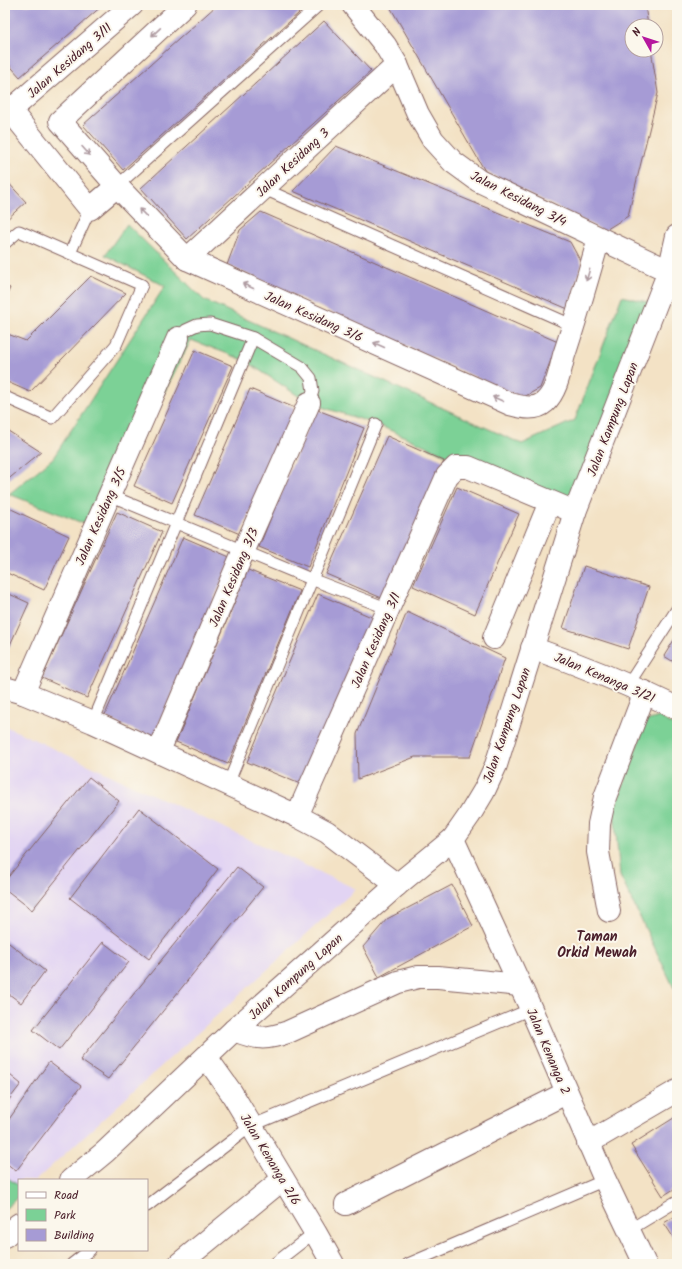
<svg xmlns="http://www.w3.org/2000/svg" width="682" height="1269" viewBox="0 0 682 1269" font-family="Kalam,sans-serif">
<rect width="100%" height="100%" fill="#fbf7ec"/>
<filter id="ink" filterUnits="userSpaceOnUse"><feTurbulence type="fractalNoise" baseFrequency=".025" numOctaves="2"/><feDisplacementMap in="SourceGraphic" scale="8" xChannelSelector="R" yChannelSelector="G"/><feConvolveMatrix kernelMatrix="1 2 1 2 8 2 1 2 1" color-interpolation-filters="sRGB"/></filter>
<filter id="wash" filterUnits="userSpaceOnUse"><feTurbulence type="fractalNoise" baseFrequency=".012" numOctaves="4" result="noise"/><feDisplacementMap in="SourceGraphic" scale="16" xChannelSelector="R" yChannelSelector="G"/><feGaussianBlur stdDeviation="0.9" result="paint"/><feColorMatrix in="noise" values="0 0 0 0 0 0 0 0 0 0 0 0 0 0 0 0 0 1.4 0 .05"/><feComposite in="paint" operator="in"/></filter>
<g filter="url(#wash)">
<rect width="100%" height="100%" fill="#f3e2c5"/>
<path fill="#e2d4f3" d="M 5,726 L 356,889 L 36,1180 L 19,1180 L 19,1196 L 5,1209 Z"/>
<g fill="#7bd196" stroke="#627860">
<path d="M 127,224 L 204,300 L 522,444 L 575,420 L 622,296 L 656,304 L 575,512 L 376,424 L 309,403 L 244,360 L 191,340 L 95,528 L 9,494 L 53,458 L 165,286 L 105,255 Z"/>
<path d="M 659,717 L 677,727 L 677,985 L 674,988 L 620,876 L 614,811 L 646,721 Z"/>
<path d="M 5,1176 L 19,1186 L 19,1196 L 5,1209 Z"/>
</g>
<g id="blocks">
<g fill="#a69bd5">
<path d="M 5,5 L 103,5 L 20,77 L 5,60 Z"/>
<path d="M 217,5 L 308,5 L 123,170 L 83,125 Z"/>
<path d="M 389,5 L 645,5 L 648,26 L 632,26 L 632,50 L 651,50 L 658,93 L 628,216 L 604,231 L 485,171 Z"/>
<path d="M 324,21 L 371,71 L 187,239 L 141,188 Z"/>
<path d="M 336,146 L 570,242 L 582,264 L 568,309 L 293,191 Z"/>
<path d="M 5,179 L 26,202 L 5,221 Z"/>
<path d="M 261,212 L 558,342 L 540,388 L 522,398 L 227,265 L 240,230 Z"/>
<path d="M 91,276 L 126,293 L 30,392 L 5,381 L 5,333 L 26,341 Z"/>
<path d="M 5,286 L 10,288 L 5,299 Z"/>
<path d="M 195,350 L 233,366 L 172,503 L 134,486 Z"/>
<path d="M 250,389 L 295,408 L 240,534 L 195,515 Z"/>
<path d="M 315,409 L 364,428 L 308,567 L 259,547 Z"/>
<path d="M 5,429 L 41,452 L 5,482 Z"/>
<path d="M 387,436 L 444,461 L 384,599 L 326,574 Z"/>
<path d="M 457,487 L 519,514 L 475,614 L 413,586 Z"/>
<path d="M 9,508 L 69,536 L 44,590 L 5,572 L 5,516 Z"/>
<path d="M 117,512 L 162,532 L 87,698 L 42,678 Z"/>
<path d="M 183,537 L 232,558 L 153,738 L 104,717 Z"/>
<path d="M 584,566 L 649,587 L 628,649 L 563,628 Z"/>
<path d="M 248,570 L 300,591 L 228,764 L 176,742 Z"/>
<path d="M 5,592 L 29,603 L 5,656 Z"/>
<path d="M 318,594 L 376,619 L 305,786 L 247,762 Z"/>
<path d="M 407,612 L 505,658 L 470,757 L 415,757 L 358,779 L 357,734 Z"/>
<path d="M 677,635 L 677,664 L 664,656 Z"/>
<path d="M 89,777 L 119,801 L 32,910 L 5,889 L 5,881 Z"/>
<path d="M 139,808 L 218,869 L 149,959 L 70,898 Z"/>
<path d="M 237,867 L 263,887 L 108,1079 L 80,1060 Z"/>
<path d="M 452,885 L 473,926 L 379,977 L 363,947 L 387,919 Z"/>
<path d="M 5,940 L 45,971 L 21,1003 L 5,991 Z"/>
<path d="M 103,942 L 129,962 L 59,1050 L 33,1030 Z"/>
<path d="M 49,1062 L 81,1086 L 16,1171 L 5,1162 L 5,1125 Z"/>
<path d="M 5,1071 L 21,1084 L 5,1105 Z"/>
<path d="M 677,1116 L 677,1187 L 663,1196 L 631,1145 Z"/>
<path d="M 677,1215 L 677,1243 L 664,1223 Z"/>
</g>
</g>
</g>
<g filter="url(#ink)">
<use href="#blocks" fill-opacity="0" stroke="#856361" stroke-width="1"/>
<g fill="none" stroke-linecap="round" stroke-linejoin="round">
<g stroke="#856361" stroke-width="13">
<g id="service">
<path d="M 117,186 L 319,5"/>
<path d="M 262,188 L 574,326"/>
<path d="M 5,243 L 19,231 L 142,285 L 116,345 L 52,418 L 5,397"/>
<path d="M 70,253 L 90,209"/>
<path d="M 178,338 L 186,330 L 197,325 L 210,324 L 253,338 L 302,367 L 311,378 L 313,391 L 309,403"/>
<path d="M 109,495 L 311,579 L 389,609"/>
<path d="M 628,685 L 677,609"/>
<path d="M 93,722 L 253,338"/>
<path d="M 228,784 L 376,424"/>
<path d="M 147,1206 L 251,1126 L 531,1009"/>
<path d="M 629,1230 L 677,1201"/>
<path d="M 72,1264 L 90,1250"/>
<path d="M 274,1264 L 315,1232"/>
<path d="M 408,1264 L 605,1180"/>
</g>
</g>
<g stroke="#856361" stroke-width="24">
<g id="minor">
<path d="M 185,5 L 60,121 L 117,186 L 187,259 L 510,404 C 522,407 535,411 545,402 C 557,391 560,370 564,355 C 577,316 588,277 599,238"/>
<path d="M 353,5 L 385,45 L 397,65 L 418,114 L 433,140 L 453,162 L 479,181 L 669,271"/>
<path d="M 5,104 L 90,209 L 117,186"/>
<path d="M 5,115 L 132,5"/>
<path d="M 187,259 L 397,65"/>
<path d="M 494,638 L 550,502"/>
<path d="M 532,648 C 582,665 630,685 677,708"/>
<path d="M 5,688 L 23,693 L 93,722 L 297,816 L 327,832 L 397,885"/>
<path d="M 23,693 L 178,338"/>
<path d="M 159,751 L 244,550 L 309,403"/>
<path d="M 297,816 L 447,476 L 456,467 L 468,467 L 575,512"/>
<path d="M 453,839 L 531,1009 L 605,1180 L 645,1264"/>
<path d="M 609,911 L 598,852 L 599,824 L 605,797 L 645,692"/>
<path d="M 234,1030 C 256,1039 266,1040 288,1032 L 398,982 L 418,977 L 438,977 L 520,985"/>
<path d="M 206,1057 L 231,1092 L 315,1232 L 333,1264"/>
<path d="M 588,1143 L 677,1091"/>
<path d="M 346,1204 L 566,1093"/>
<path d="M 179,1264 L 283,1179"/>
</g>
</g>
<g stroke="#856361" stroke-width="24">
<g id="tertiary">
<path d="M 71,1180 L 105,1152 L 234,1030 L 397,885 L 453,839 L 469,816 L 484,791 L 496,765 L 575,512 L 669,271 L 677,236"/>
<path d="M 5,1236 L 19,1224"/>
</g>
</g>
<use href="#service" stroke="#fff" stroke-width="11"/>
<use href="#minor" stroke="#fff" stroke-width="22"/>
<use href="#tertiary" stroke="#fff" stroke-width="22"/>
</g>
<defs><path id="oneway-shaft" d="M-6 0H5M1.5-3L5.5 0L1.5 3" fill="none" stroke-width="1.6" stroke-linecap="round" stroke-linejoin="round"/></defs>
<g stroke="#ae9aa0">
<use href="#oneway-shaft" transform="translate(156 32) rotate(137)"/>
<use href="#oneway-shaft" transform="translate(86 151) rotate(48)"/>
<use href="#oneway-shaft" transform="translate(143 213) rotate(-134)"/>
<use href="#oneway-shaft" transform="translate(588 275) rotate(106)"/>
<use href="#oneway-shaft" transform="translate(248 286) rotate(-156)"/>
<use href="#oneway-shaft" transform="translate(379 345) rotate(-156)"/>
<use href="#oneway-shaft" transform="translate(498 399) rotate(-156)"/>
</g>
</g>
<g text-anchor="middle" stroke-width="4" stroke-linejoin="round" paint-order="stroke">
<g font-size="13" fill="#4a1f2b" stroke="#fbf7ec">
<text transform="translate(69 60) rotate(-41)" y="5">Jalan Kesidang 3/11</text>
<text transform="translate(292 162) rotate(-43)" y="5">Jalan Kesidang 3</text>
<text transform="translate(519 198) rotate(27)" y="5">Jalan Kesidang 3/4</text>
<text transform="translate(314 316) rotate(24)" y="5">Jalan Kesidang 3/6</text>
<text transform="translate(612 419) rotate(-69)" y="5">Jalan Kampung Lapan</text>
<text transform="translate(100 516) rotate(-66)" y="5">Jalan Kesidang 3/5</text>
<text transform="translate(233 577) rotate(-67)" y="5">Jalan Kesidang 3/3</text>
<text transform="translate(375 640) rotate(-66)" y="5">Jalan Kesidang 3/1</text>
<text transform="translate(605 677) rotate(23)" y="5">Jalan Kenanga 3/21</text>
<text transform="translate(506 725) rotate(-71)" y="5">Jalan Kampung Lapan</text>
<text transform="translate(295 976) rotate(-42)" y="5">Jalan Kampung Lapan</text>
<text transform="translate(549 1051) rotate(67)" y="5">Jalan Kenanga 2</text>
<text transform="translate(271 1159) rotate(59)" y="5">Jalan Kenanga 2/6</text>
</g>
<g font-size="14" font-weight="bold" fill="#4a1f2b" stroke="#fbf7ec">
<text x="597" y="941">Taman<tspan x="597" dy="16">Orkid Mewah</tspan></text>
</g>
</g>
<rect width="682" height="1269" fill="none" stroke="#fbf7ec" stroke-width="20"/>
<rect x="18" y="1179" width="130" height="72" fill="#fbf7ec" stroke="#b4a19f"/>
<rect x="26" y="1192" width="20" height="6" fill="#ffffff" stroke="#b4a19f"/>
<text x="54" y="1199" font-size="12" fill="#4a1f2b">Road</text>
<rect x="26" y="1209" width="20" height="12" fill="#7bd196" stroke="#b4a19f"/>
<text x="54" y="1219" font-size="12" fill="#4a1f2b">Park</text>
<rect x="26" y="1229" width="20" height="12" fill="#a69bd5" stroke="#b4a19f"/>
<text x="54" y="1239" font-size="12" fill="#4a1f2b">Building</text>
<g transform="translate(644 38) rotate(309)"><circle r="19" fill="#fbf7ec" stroke="#b4a19f"/>
<path d="M0-3L7 15L0 10L-7 15Z" fill="#b5179e"/>
<text y="-6" font-size="11" font-weight="bold" text-anchor="middle" fill="#4a1f2b">N</text>
</g>
</svg>
